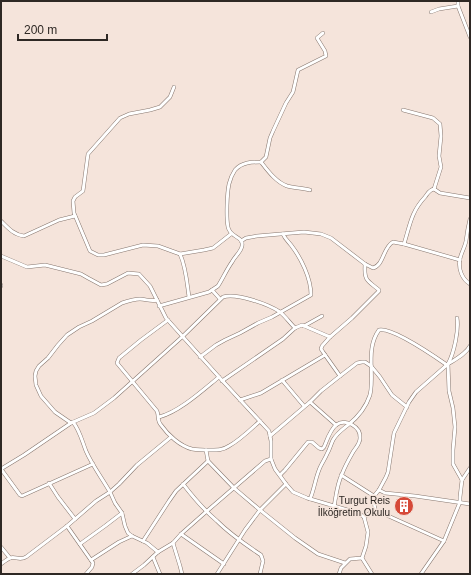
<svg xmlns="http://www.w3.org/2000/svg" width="471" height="575" viewBox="0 0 471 575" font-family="Helvetica,sans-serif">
<rect width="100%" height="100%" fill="#f5e4db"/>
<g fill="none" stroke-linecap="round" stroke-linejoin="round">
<g stroke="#87776f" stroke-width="4">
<g id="minor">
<path d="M 458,1 L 458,6 L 470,37"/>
<path d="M 431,12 L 439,9 L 458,6"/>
<path d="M 174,87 L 170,97 L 160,107 L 150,110 L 129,114 L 120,118 L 88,154 L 83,191 L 75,197 L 73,201 L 74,213 L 90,251 L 98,255 L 104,255 L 143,245 L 158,246 L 180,254 L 204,250 L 213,248 L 231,234"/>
<path d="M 403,110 L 433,118 L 440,124 L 441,136 L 439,156 L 441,167 L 434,189 C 429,190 428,193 425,197 C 411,212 410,225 404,244"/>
<path d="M 261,162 C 268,171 276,182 287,186 C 294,188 302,188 310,190"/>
<path d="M 434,189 L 440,193 L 470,198"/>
<path d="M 470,219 C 468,227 467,233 466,241 C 465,247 461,253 460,259 C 458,269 462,279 470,284"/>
<path d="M 1,221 C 8,228 14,235 24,236 L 59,220 L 75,216"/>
<path d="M 241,241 L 246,238 L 257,236 L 304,232 L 321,234 L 331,238 L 365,264 L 373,268 C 384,265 383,247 393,242 L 404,244 L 460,260"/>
<path d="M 180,254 C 186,267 187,283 189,297"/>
<path d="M 1,256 L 27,267 L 45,265 L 81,274 L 88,278 L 101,285 L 107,284 L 128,273 L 139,274 L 150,286 L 166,318 L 219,377 L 269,431 L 271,441 L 271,459 L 275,469 L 286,484 L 293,492 L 307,498 L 358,513 L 364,517 L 375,510 L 374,496 L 379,490 L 386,477 L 388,472 L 394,433 L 409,402 L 416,392 L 448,364 C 454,353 459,330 457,318"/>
<path d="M 1,285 L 1,286"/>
<path d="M 212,290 L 220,299"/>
<path d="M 159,306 L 209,292 L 218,286 C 223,278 227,269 232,262 C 235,256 241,252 242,246 C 244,236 230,238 228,227 C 226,217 227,194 229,184 C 230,180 233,173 235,170 C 242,162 252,162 261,162 L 266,157 L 270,138 L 273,131 L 286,103 L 293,92 L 298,70 L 326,56 L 325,51 L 317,38 L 323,33"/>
<path d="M 168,320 L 141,340 L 119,358 L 117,363 L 157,411 C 159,416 157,421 161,425 C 168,435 180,446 192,449 C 198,450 205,450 211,450 C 218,450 223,450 229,446 C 240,440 250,430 260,421"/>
<path d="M 304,326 L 322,316"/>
<path d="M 200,357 L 216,345 L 225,340 L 240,333 L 258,323 L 272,317 L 311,295 C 311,278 301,258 291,245 C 288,241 285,239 283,234"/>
<path d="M 340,376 L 323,352 L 321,349 L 322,346 L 330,337 L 352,318 L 379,291 L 379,290 C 367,280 364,281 365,264"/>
<path d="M 282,380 L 304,406"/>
<path d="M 222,381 L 283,339 L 295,328 L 302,325 L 330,337"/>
<path d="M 240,400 L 261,393 L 325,355"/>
<path d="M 310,402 L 336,425"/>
<path d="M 159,417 C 179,412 203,390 219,377"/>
<path d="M 71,423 L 55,412 L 41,396 L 36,385 L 35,376 L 36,371 L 39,366 L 48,358 L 58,345 L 67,335 L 79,327 L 92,321 L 122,303 C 128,301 134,299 140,299 C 146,299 151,302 157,300"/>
<path d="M 270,436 L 310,402 L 321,391 L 340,376 L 357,363 L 362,362 L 365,362 L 371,366 L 380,377 L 392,395 L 407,407"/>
<path d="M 206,450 L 208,461 L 234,488 L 260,510 L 295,538 L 318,554 L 345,563"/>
<path d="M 1,469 L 24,455 L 71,423 L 94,413 L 114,398 L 182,337 L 223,297 C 237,293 268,304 280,312 C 285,316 290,323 295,328"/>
<path d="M 1,469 L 20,495 L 22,496 L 93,464"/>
<path d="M 280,475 L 285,470 L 308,442 L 312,442 L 319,448 L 322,449 L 324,447 C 327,440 330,430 336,425 C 346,418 361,427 360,438 C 360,444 356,447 353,452 C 349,459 345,466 342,474 C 337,484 336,496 334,507"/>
<path d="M 341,475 L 374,496"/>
<path d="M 462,480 L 453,464 L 453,450 L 455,427 L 453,408 L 449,391 L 448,364 C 456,359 466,354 470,346"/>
<path d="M 49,483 L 58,497 L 75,519"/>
<path d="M 183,484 C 193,497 204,510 217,521 C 230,534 246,545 261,555 L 263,561 L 260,574"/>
<path d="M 379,490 L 385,493 L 415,496 L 470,504"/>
<path d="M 310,499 C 314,490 315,480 319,470 C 321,464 325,459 327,454 C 330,449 331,444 333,440 C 337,433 343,429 348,425 C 357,418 366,407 370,395 C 375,374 365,349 379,330 C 392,327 434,356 447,365"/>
<path d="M 375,510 L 444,541"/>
<path d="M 67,526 L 93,563 L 92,567 L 86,574"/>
<path d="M 181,534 L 224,564"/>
<path d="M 143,541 L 169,501 L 176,491 L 208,461"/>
<path d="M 173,543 L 180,566 L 182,574"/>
<path d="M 80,544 L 105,526 L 122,513"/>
<path d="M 1,547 L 10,558"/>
<path d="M 158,552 L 147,543 L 132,536 L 128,533 L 125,526 L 122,513 L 115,503 L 110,492 L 119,484 L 137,465 L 171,437"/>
<path d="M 153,557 L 160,574"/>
<path d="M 362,558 L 372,574"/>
<path d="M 91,560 L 119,542 L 132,536"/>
<path d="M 1,564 C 4,562 7,559 10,558 C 16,556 19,561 26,557 L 67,526 L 96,501 L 110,492 C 102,478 92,465 86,451 C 82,441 80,431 73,422"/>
<path d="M 132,574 L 144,565 L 158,552 L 173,543 L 181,534 L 207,511 L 265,461 L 271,459"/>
<path d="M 217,574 L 245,530 L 260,510 L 286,484"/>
<path d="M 339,574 L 341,568 L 350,559 L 362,558 L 366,546 L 368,532 L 364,517"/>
<path d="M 421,574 L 444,541 L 460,502 L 460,497 L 462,480 L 470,468"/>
</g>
</g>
<use href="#minor" stroke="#fff" stroke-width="3"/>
</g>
<defs>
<g id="building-disc" transform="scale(1)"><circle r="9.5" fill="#d64938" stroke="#f5e4db"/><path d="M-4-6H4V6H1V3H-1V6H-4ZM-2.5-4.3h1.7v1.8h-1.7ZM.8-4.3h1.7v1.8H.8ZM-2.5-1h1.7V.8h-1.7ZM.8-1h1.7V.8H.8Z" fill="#fff"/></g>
</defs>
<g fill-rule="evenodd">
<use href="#building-disc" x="404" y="506"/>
</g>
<g text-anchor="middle" stroke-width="3" stroke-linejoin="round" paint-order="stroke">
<g font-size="10" fill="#2e2824" stroke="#f5e4db" text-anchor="end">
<text x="390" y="504">Turgut Reis<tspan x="390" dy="12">İlköğretim Okulu</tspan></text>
</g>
</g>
<rect width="471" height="575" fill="none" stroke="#2e2824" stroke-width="4"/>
<path d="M18 34v6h89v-6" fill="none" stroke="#2e2824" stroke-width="2"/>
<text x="24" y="34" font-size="12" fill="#2e2824" stroke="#f5e4db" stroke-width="3" paint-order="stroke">200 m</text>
</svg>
